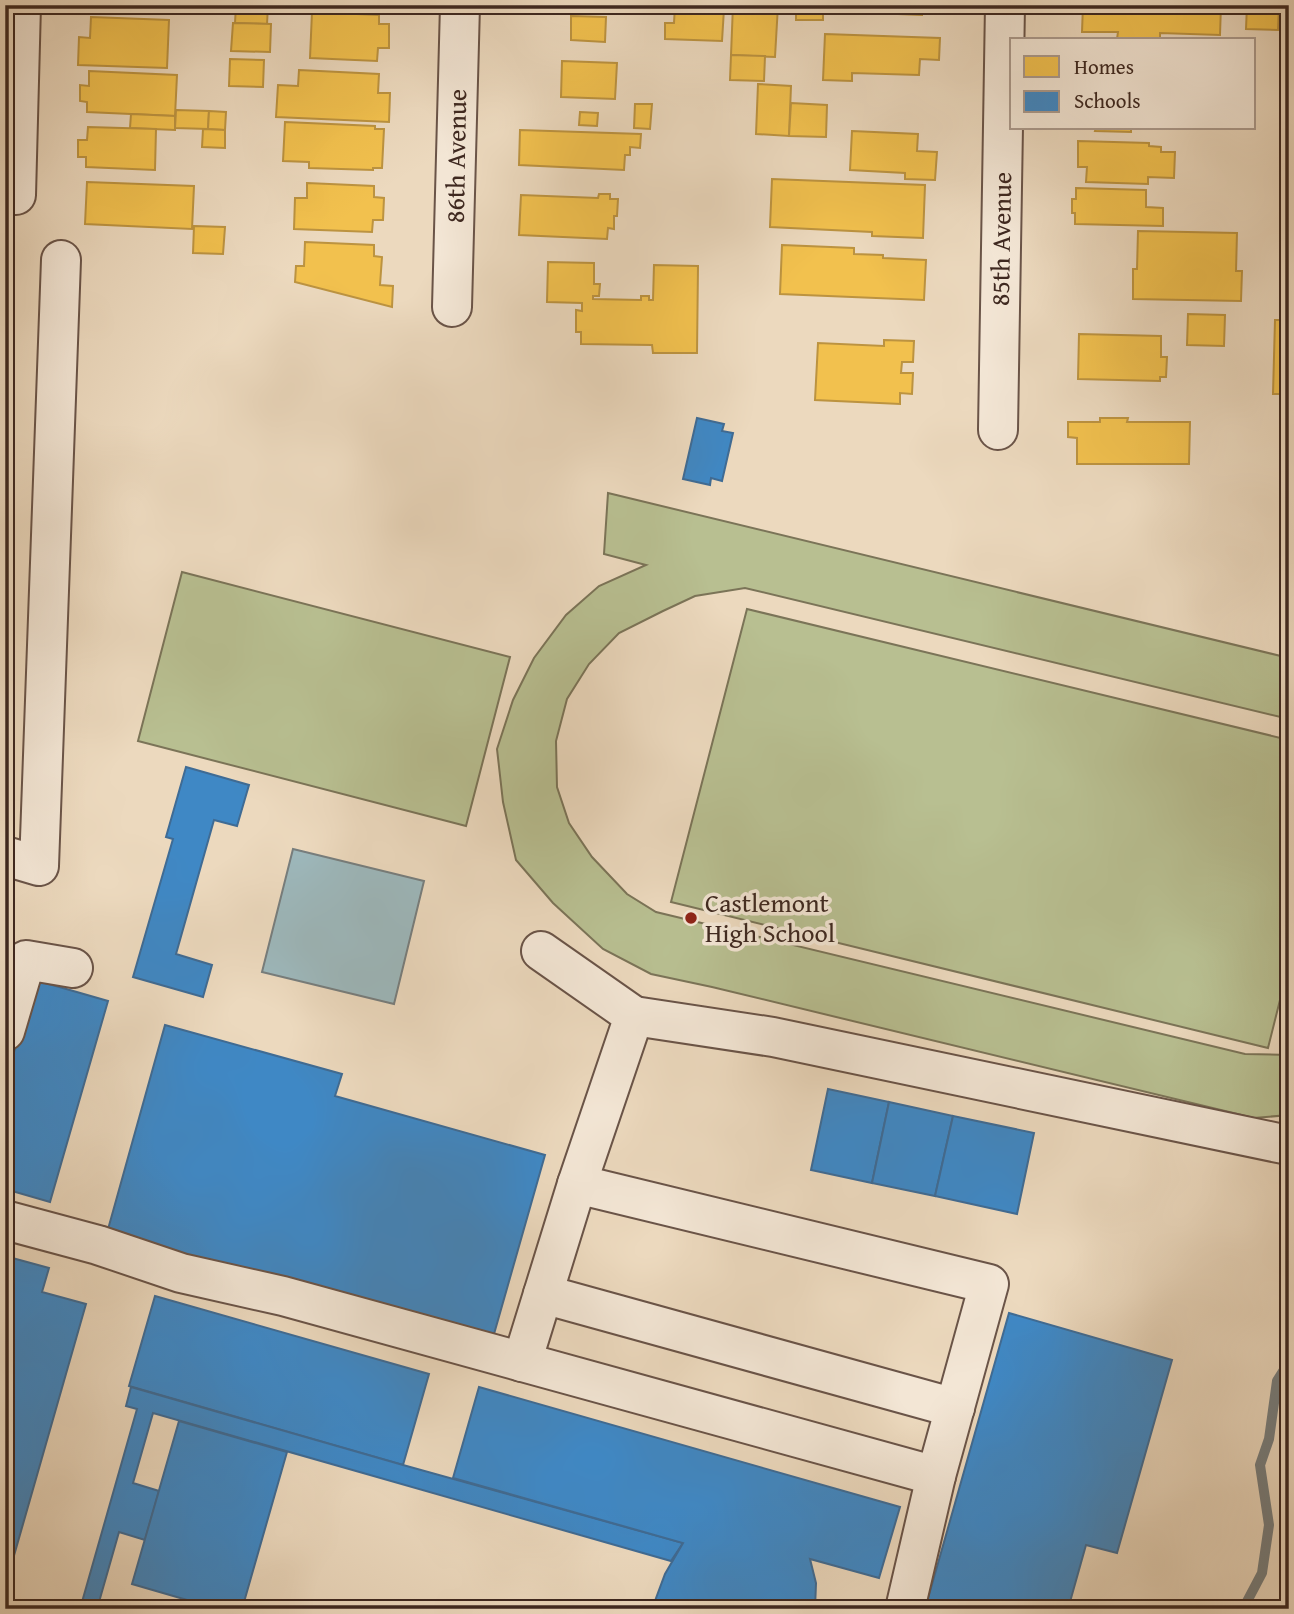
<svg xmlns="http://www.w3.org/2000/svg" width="1294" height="1614" viewBox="0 0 1294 1614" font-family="'Gentium Book Plus',serif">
<rect width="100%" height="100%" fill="#ecd9be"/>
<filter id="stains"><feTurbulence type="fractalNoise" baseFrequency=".00286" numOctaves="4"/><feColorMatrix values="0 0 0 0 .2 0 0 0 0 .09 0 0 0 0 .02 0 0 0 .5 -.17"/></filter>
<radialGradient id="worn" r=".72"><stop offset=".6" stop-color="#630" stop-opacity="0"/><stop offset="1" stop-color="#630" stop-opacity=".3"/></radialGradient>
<g fill="#b8bf91" stroke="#7b7458" stroke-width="2">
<path d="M 608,493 L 1289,658 L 1289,719 L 745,588 L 695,596 L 663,611 L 619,633 L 589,664 L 567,699 L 556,741 L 557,787 L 569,823 L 592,857 L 627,894 L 656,912 L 1245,1054 L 1289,1055 L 1289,1115 L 1254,1118 L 712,987 L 651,974 L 603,949 L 553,903 L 516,860 L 503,802 L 497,749 L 513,700 L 534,658 L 566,615 L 599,586 L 646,565 L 604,554 Z"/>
<path d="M 182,572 L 510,657 L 466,826 L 138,741 Z"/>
<path d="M 747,609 L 1289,740 L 1289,964 L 1268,1048 L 671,902 Z"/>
</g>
<path fill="#9db8bc" stroke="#777e7e" stroke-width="2" d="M 293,849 L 424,881 L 394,1004 L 262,972 Z"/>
<g fill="#f2c14e" stroke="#bc9340" stroke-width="2">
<path d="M 236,5 L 268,5 L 267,24 L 235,23 Z"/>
<path d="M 539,5 L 607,5 L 607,10 L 539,7 Z"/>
<path d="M 733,5 L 778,5 L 775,57 L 731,55 Z"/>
<rect x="796" y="5" width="27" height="15"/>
<path d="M 849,5 L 922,5 L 922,15 L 848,12 Z"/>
<path d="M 1083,5 L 1221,5 L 1220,35 L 1160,33 L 1160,40 L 1117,39 L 1118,32 L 1082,32 Z"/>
<path d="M 1247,5 L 1279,5 L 1278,30 L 1246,29 Z"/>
<path d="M 1284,5 L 1289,5 L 1289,65 L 1286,65 L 1287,40 L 1283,40 Z"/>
<path d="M 675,6 L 724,9 L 722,41 L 665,39 L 665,23 L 674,23 Z"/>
<path d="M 312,12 L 379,15 L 379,24 L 389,24 L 389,48 L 378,48 L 377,61 L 310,58 Z"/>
<path d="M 571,16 L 606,17 L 605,42 L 571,40 Z"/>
<path d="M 91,17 L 169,20 L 167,68 L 78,65 L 79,37 L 90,38 Z"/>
<path d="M 233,23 L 271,24 L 270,52 L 231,51 Z"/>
<path d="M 825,34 L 940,38 L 939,60 L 920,59 L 919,75 L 852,73 L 852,81 L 823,80 Z"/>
<path d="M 731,55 L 765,56 L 764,81 L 730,80 Z"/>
<path d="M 230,59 L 264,60 L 263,87 L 229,86 Z"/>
<path d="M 562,61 L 617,63 L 615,99 L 561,97 Z"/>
<path d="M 299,70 L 379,74 L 378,93 L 390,93 L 389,122 L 276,117 L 278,85 L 298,86 Z"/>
<path d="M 89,71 L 177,75 L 175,116 L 87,112 L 87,102 L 80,101 L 80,85 L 89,86 Z"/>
<path d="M 758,84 L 791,86 L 789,136 L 756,134 Z"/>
<path d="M 791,103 L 827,105 L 826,137 L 789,136 Z"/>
<path d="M 635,104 L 652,104 L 650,129 L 634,128 Z"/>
<path d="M 176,110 L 209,111 L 208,129 L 175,128 Z"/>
<path d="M 209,111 L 226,112 L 225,130 L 208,129 Z"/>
<path d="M 580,112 L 598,113 L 597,126 L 579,125 Z"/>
<path d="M 131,114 L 175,116 L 175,130 L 130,128 Z"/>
<path d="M 285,122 L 375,126 L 375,129 L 384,129 L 382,168 L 373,168 L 373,170 L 309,168 L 309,162 L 283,161 Z"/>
<path d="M 88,127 L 156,129 L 155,170 L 86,167 L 86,157 L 78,157 L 78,140 L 87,140 Z"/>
<path d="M 1096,128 L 1131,128 L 1131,132 L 1095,131 Z"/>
<path d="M 203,129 L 225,130 L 225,148 L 202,147 Z"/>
<path d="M 520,130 L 641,134 L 640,148 L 630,147 L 630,155 L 625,155 L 624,170 L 519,165 Z"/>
<path d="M 852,131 L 918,134 L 917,151 L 937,152 L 935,180 L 905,179 L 905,173 L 850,170 Z"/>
<path d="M 1078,141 L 1149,143 L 1149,146 L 1161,147 L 1161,152 L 1175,152 L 1174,178 L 1148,177 L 1148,184 L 1086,182 L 1087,167 L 1078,167 Z"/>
<path d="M 772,179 L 925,185 L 923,238 L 872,236 L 872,232 L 770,227 Z"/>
<path d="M 87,182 L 194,186 L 192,229 L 85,224 Z"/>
<path d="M 307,183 L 374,186 L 374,197 L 384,198 L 383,220 L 373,220 L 372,232 L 294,229 L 295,198 L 307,198 Z"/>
<path d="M 1076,188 L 1146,190 L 1146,207 L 1163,208 L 1163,226 L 1075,224 L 1075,213 L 1072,213 L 1072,199 L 1076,199 Z"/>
<path d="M 599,194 L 610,194 L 610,199 L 618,199 L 617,216 L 614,216 L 614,229 L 608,228 L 607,239 L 519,235 L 521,195 L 598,198 Z"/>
<path d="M 194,226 L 225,227 L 223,254 L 193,253 Z"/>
<path d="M 1138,231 L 1237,233 L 1236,271 L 1242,271 L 1241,301 L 1133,299 L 1133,269 L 1137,269 Z"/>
<path d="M 305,242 L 374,245 L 374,256 L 382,257 L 380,285 L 393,286 L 392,307 L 295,282 L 296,266 L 304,266 Z"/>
<path d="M 782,245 L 854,248 L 854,254 L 883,255 L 883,258 L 926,260 L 924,300 L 780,294 Z"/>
<path d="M 548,262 L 594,263 L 594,284 L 600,284 L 599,296 L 593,296 L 593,299 L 641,300 L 641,296 L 649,296 L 649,300 L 653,300 L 654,265 L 698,266 L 697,353 L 653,353 L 652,345 L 581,344 L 581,332 L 576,332 L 576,310 L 582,311 L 582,303 L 547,302 Z"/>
<path d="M 1188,314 L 1225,315 L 1224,346 L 1187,345 Z"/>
<path d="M 1275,320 L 1289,320 L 1289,394 L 1273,394 Z"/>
<path d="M 1079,334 L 1161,336 L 1161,357 L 1167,357 L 1166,377 L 1160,377 L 1160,381 L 1078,379 Z"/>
<path d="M 884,340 L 914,341 L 913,362 L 902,362 L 901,373 L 913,373 L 912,394 L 900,393 L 900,404 L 815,400 L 818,343 L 884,346 Z"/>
<path d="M 1100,418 L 1128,418 L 1127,422 L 1190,422 L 1189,464 L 1077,464 L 1077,438 L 1068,437 L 1068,422 L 1100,422 Z"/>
</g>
<g fill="#3f88c5" stroke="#3f6b94" stroke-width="2">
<path d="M 697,418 L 724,424 L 722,431 L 733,433 L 722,481 L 711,478 L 710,485 L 683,479 Z"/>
<path d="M 186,767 L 249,785 L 237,826 L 214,820 L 176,954 L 212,965 L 203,997 L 133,977 L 173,839 L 166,837 Z"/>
<path d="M 35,980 L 108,1001 L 50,1202 L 5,1189 L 5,1083 Z"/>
<path d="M 165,1025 L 342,1074 L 335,1096 L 545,1155 L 490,1348 L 105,1240 Z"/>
<path d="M 828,1089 L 889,1102 L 872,1183 L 811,1170 Z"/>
<path d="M 889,1102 L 953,1116 L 935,1196 L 872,1183 Z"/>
<path d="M 953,1116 L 1034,1133 L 1017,1214 L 935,1196 Z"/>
<path d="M 5,1256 L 49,1268 L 42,1292 L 86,1304 L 5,1587 Z"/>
<path d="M 155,1296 L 429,1374 L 403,1465 L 129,1386 Z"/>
<path d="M 1009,1313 L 1172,1360 L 1117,1553 L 1086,1545 L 1068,1609 L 925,1609 Z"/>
<path d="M 131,1387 L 403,1465 L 683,1543 L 671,1561 L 153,1413 L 133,1483 L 159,1491 L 145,1540 L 119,1532 L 97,1609 L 80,1609 L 137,1409 L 126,1406 Z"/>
<path d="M 479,1387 L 900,1507 L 879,1578 L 810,1559 L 816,1583 L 815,1609 L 652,1609 L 665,1574 L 683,1543 L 453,1478 Z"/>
<path d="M 179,1421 L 287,1452 L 242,1609 L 218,1609 L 132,1584 Z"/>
</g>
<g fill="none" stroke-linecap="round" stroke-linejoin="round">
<path stroke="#777e7e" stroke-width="10" d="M 1243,1609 L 1262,1573 L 1269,1525 L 1260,1465 L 1269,1439 L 1277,1381 L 1289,1362"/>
<g stroke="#6a5448" stroke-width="42">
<g id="minor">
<path d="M 16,195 L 21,5"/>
<path d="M 452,307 L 460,5"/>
<path d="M 998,430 L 1005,5"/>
<path d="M 5,856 L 39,866 L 61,260"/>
<path d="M 541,951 L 634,1016 L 577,1184 L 989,1284 L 936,1476"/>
<path d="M 634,1016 L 773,1037 L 1283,1144 L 1289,1143"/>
<path d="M 5,1031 L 26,960 L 73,968"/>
<path d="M 5,1220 L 98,1245 L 181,1273 L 283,1296 L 936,1476 L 905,1609"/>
<path d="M 543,1294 L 955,1408"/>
<path d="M 522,1362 L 577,1184"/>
</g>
</g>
<use href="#minor" stroke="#f3e6d5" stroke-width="38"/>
</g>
<circle fill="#8f2418" stroke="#f3e6d5" stroke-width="2.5" cx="691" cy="918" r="7"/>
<g text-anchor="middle" stroke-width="7" stroke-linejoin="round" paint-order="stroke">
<g font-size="26" fill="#3e2820" stroke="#f3e6d5">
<text transform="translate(456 156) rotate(-89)" y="9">86th Avenue</text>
<text transform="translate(1001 239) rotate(-89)" y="9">85th Avenue</text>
</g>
<g font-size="26" fill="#3e2820" stroke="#f3e6d5" text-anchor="start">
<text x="705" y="912">Castlemont<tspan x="705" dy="30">High School</tspan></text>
</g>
</g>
<rect width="1294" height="1614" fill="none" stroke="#ecd9be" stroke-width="28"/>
<rect x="7" y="7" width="1280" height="1600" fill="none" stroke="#3e2820" stroke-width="3.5"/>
<rect x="14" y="14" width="1266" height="1586" fill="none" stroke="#3e2820" stroke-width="2"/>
<rect x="1010" y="38" width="245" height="91" fill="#f3e6d5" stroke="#ab9a8d" stroke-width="2"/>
<rect x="1024" y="56" width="35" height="21" fill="#f2c14e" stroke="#ab9a8d" stroke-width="2"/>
<text x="1074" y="74" font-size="21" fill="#3e2820">Homes</text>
<rect x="1024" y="91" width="35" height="21" fill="#3f88c5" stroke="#ab9a8d" stroke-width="2"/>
<text x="1074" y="108" font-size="21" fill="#3e2820">Schools</text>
<rect width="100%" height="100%" filter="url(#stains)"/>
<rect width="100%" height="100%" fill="url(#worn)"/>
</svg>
